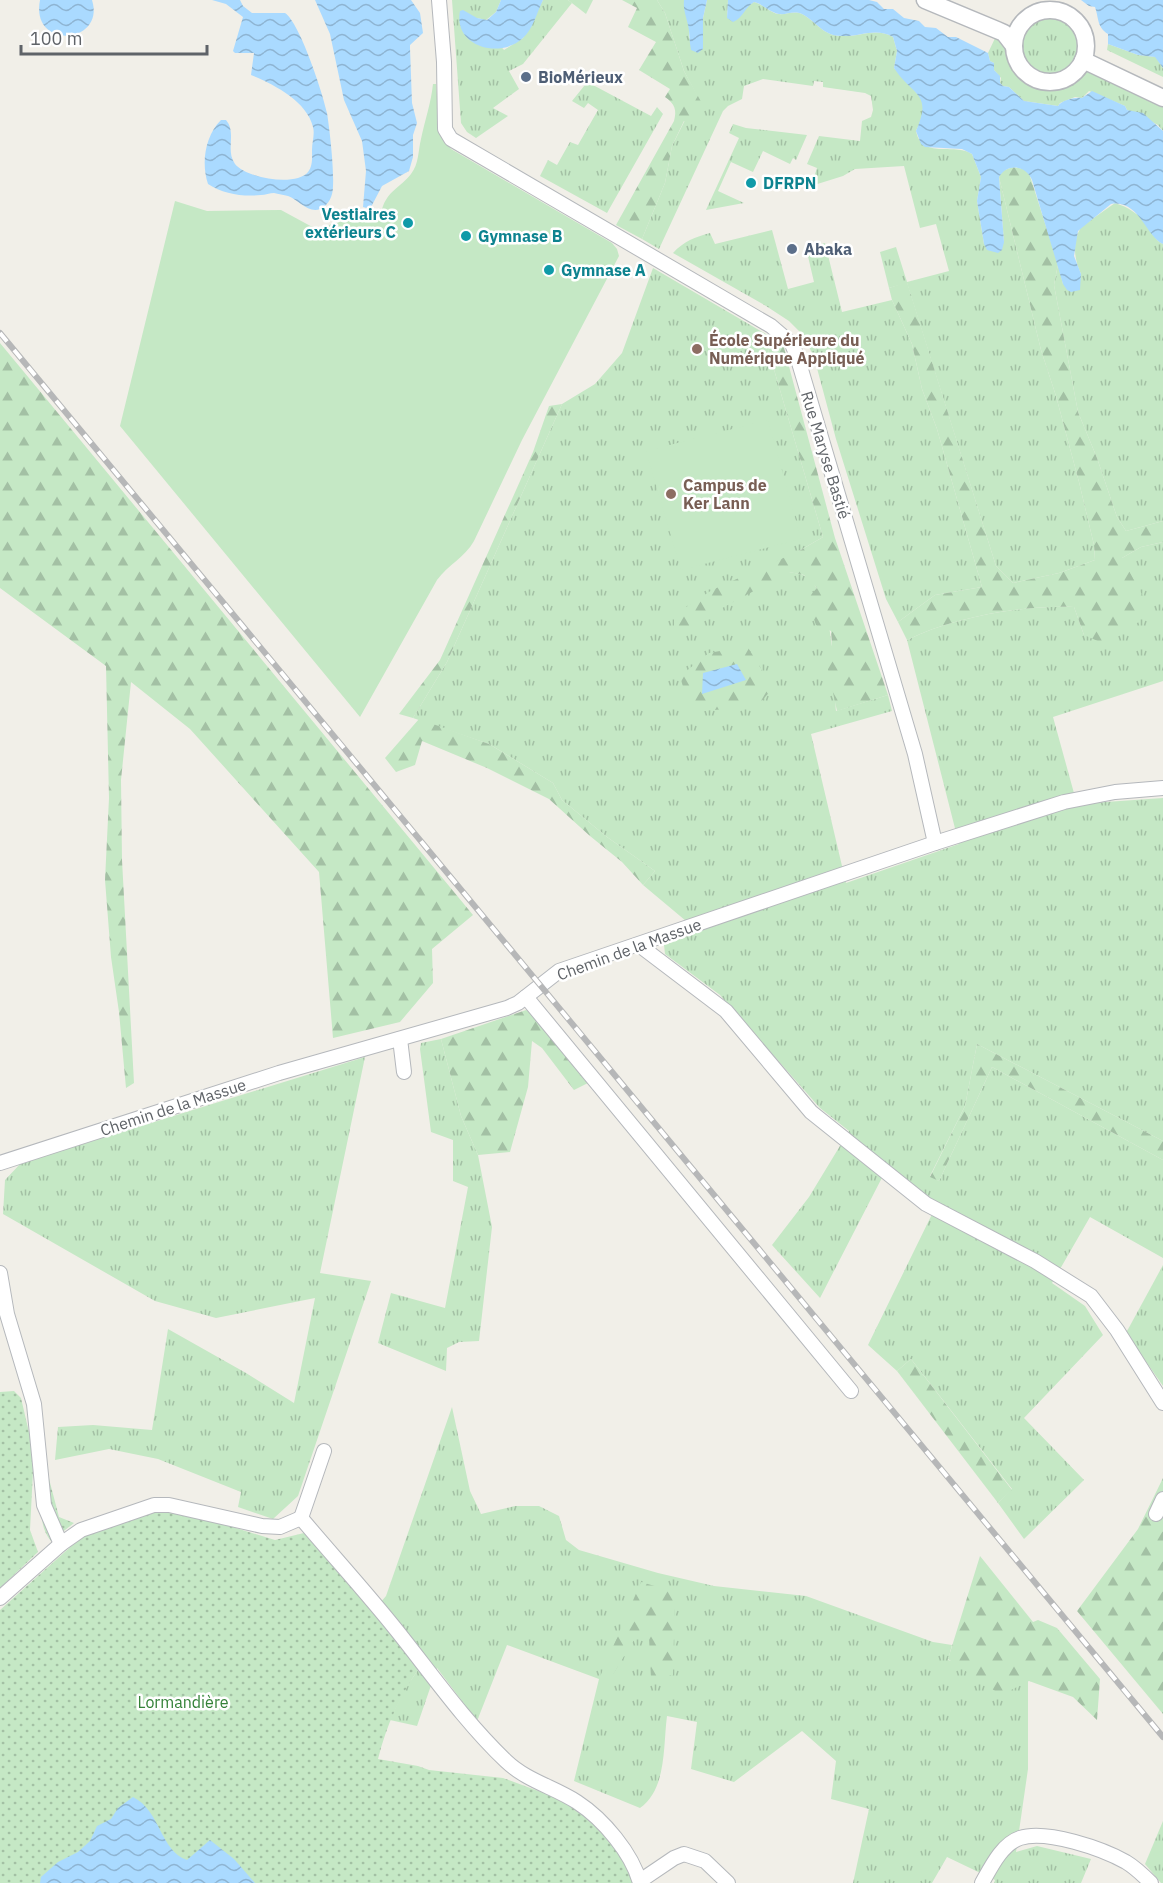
<svg xmlns="http://www.w3.org/2000/svg" width="1163" height="1883" viewBox="0 0 1163 1883" font-family="'IBM Plex Sans',sans-serif">
<defs>
<pattern id="grass-tufts" width="24" height="20" patternUnits="userSpaceOnUse" patternTransform="scale(1.5)"><rect width="24" height="20" fill="#c5e8c5"/><path d="M3 7l-1-3M5 7V3M7 7l1-3M15 17l-1-3M17 17v-4M19 17l1-3" fill="none" stroke="#a3c0a4"/></pattern>
<pattern id="forest-firs" width="22" height="20" patternUnits="userSpaceOnUse" patternTransform="scale(1.5)"><rect width="22" height="20" fill="#c5e8c5"/><path d="M5 1l3.5 6h-7zM16 11l3.5 6h-7z" fill="#a3c0a4"/></pattern>
<pattern id="park-dots" width="8" height="8" patternUnits="userSpaceOnUse" patternTransform="scale(1.5)"><rect width="8" height="8" fill="#c5e8c5"/><path d="M2 2h.1M6 6h.1" fill="none" stroke="#a3c0a4" stroke-width="1.8" stroke-linecap="round"/></pattern>
<pattern id="water-waves" width="16" height="10" patternUnits="userSpaceOnUse" patternTransform="scale(1.5)"><rect width="16" height="10" fill="#aadaff"/><path d="M0 5q4-4 8 0t8 0" fill="none" stroke="#8eb4d2"/></pattern>
</defs>
<rect width="100%" height="100%" fill="#f1efe8"/>
<g fill="url(#grass-tufts)">
<path d="M 452,0 L 501,0 L 496,12 L 486,20 L 477,18 L 504,50 L 523,38 L 543,0 L 568,0 L 572,3 L 523,64 L 509,71 L 519,89 L 493,108 L 508,116 L 476,138 L 467,132 L 461,123 Z"/>
<path d="M 657,0 L 684,0 L 689,26 L 689,38 L 703,49 L 703,18 L 707,0 L 728,0 L 727,18 L 754,2 C 763,4 769,12 778,14 C 787,15 793,10 802,14 C 817,22 823,36 842,36 C 862,37 875,27 893,37 L 897,51 L 894,68 L 922,99 C 925,111 921,120 916,131 C 922,160 953,142 972,154 L 981,177 L 977,201 L 984,244 L 1004,242 L 999,177 L 1041,350 L 1056,396 L 1079,482 L 1094,545 L 1095,560 L 1059,573 L 1013,583 L 996,566 L 907,283 L 889,288 L 880,252 L 896,247 L 907,282 L 949,271 L 936,224 L 920,228 L 904,166 L 855,169 L 843,176 L 811,186 L 817,168 L 807,164 L 819,136 L 860,141 L 862,121 L 871,117 L 873,110 L 871,96 L 865,93 L 823,87 L 823,82 L 814,81 L 813,86 L 763,79 L 744,86 L 742,99 L 728,106 L 723,111 L 659,249 L 642,239 L 665,183 L 672,146 L 685,120 L 703,107 L 684,71 L 665,13 Z"/>
<circle cx="1050" cy="46" r="28"/>
<path d="M 997,34 L 1007,45 L 1021,75 L 1033,82 L 1046,86 L 1056,86 L 1086,72 L 1093,71 L 1163,104 L 1163,131 L 1158,125 L 1127,110 L 1125,106 L 1089,91 L 1082,98 L 1075,97 L 1060,103 L 1058,106 L 1024,101 L 1009,87 L 1003,86 L 1000,83 L 1001,78 L 994,70 L 994,63 L 990,61 L 988,53 Z"/>
<path d="M 1108,44 L 1138,55 L 1156,57 L 1163,68 L 1163,77 L 1107,50 Z"/>
<path d="M 593,75 L 597,76 L 593,85 L 651,116 L 657,107 L 663,114 L 607,213 L 540,176 L 548,160 L 557,165 L 570,142 L 578,145 L 598,110 L 588,103 L 584,108 L 572,101 Z"/>
<path d="M 733,124 L 746,128 L 807,135 L 796,160 L 793,158 L 790,164 L 763,151 L 753,172 L 731,162 L 718,191 L 744,203 L 706,210 L 739,138 L 729,133 Z"/>
<path d="M 1115,203 C 1128,207 1139,214 1147,225 C 1153,232 1155,241 1163,244 L 1163,521 L 1126,531 L 1117,517 L 1097,458 L 1078,412 L 1054,285 L 1058,264 L 1063,284 L 1081,274 C 1074,258 1072,243 1081,227 Z"/>
<path d="M 772,230 L 788,289 L 814,282 L 806,248 L 825,243 L 842,312 L 892,300 L 912,344 L 922,389 L 937,429 L 982,587 L 935,595 L 898,622 L 886,599 L 836,439 L 814,357 L 803,335 L 789,321 L 766,306 L 673,253 C 684,241 695,237 710,233 L 715,244 Z"/>
<path d="M 653,268 L 783,344 L 768,349 L 823,537 L 799,551 L 789,572 C 793,573 799,573 803,575 C 834,587 835,682 836,711 L 888,695 L 892,711 L 811,734 L 846,883 L 959,844 L 907,640 C 954,617 1022,605 1074,607 L 1084,635 L 1122,558 L 1141,547 L 1163,542 L 1163,681 L 1053,717 L 1077,804 L 1163,798 L 1163,1141 L 977,1044 L 965,1106 L 930,1176 L 939,1181 L 992,1067 L 1163,1160 L 1163,1258 L 1090,1217 L 1052,1283 L 1085,1306 L 1103,1335 L 1024,1418 L 1084,1480 L 1024,1539 L 998,1503 L 1012,1489 L 911,1359 L 897,1371 L 868,1345 L 937,1204 L 888,1166 L 820,1298 L 772,1245 L 809,1197 L 849,1131 L 820,1108 L 720,995 L 665,954 L 664,945 L 688,936 L 686,921 L 643,885 L 655,871 L 607,837 L 562,800 L 553,783 L 489,744 L 413,718 L 447,662 L 562,404 L 595,384 L 622,353 Z"/>
<path d="M 441,1039 L 461,1116 L 478,1155 L 492,1227 L 479,1341 L 459,1342 L 447,1348 L 446,1371 L 378,1343 L 391,1293 L 445,1308 L 468,1187 L 453,1181 L 453,1140 L 431,1132 L 420,1049 L 421,1043 Z"/>
<path d="M 365,1057 L 320,1273 L 371,1281 L 298,1496 L 273,1519 L 238,1507 L 241,1492 L 158,1459 L 109,1449 L 55,1460 L 58,1427 L 93,1425 L 152,1430 L 168,1329 L 246,1373 L 294,1403 L 315,1298 L 216,1318 L 155,1301 L 3,1214 L 5,1180 L 21,1163 Z"/>
<path d="M 1163,1265 L 1163,1386 L 1126,1333 Z"/>
<path d="M 452,1407 L 470,1491 L 481,1514 L 515,1506 L 539,1506 L 559,1516 L 566,1540 L 579,1550 L 658,1573 L 714,1586 L 806,1596 L 933,1642 L 952,1645 L 948,1660 L 1028,1681 L 1028,1769 L 1016,1852 L 1037,1846 L 1091,1859 L 1081,1883 L 994,1883 L 995,1880 L 947,1857 L 932,1883 L 853,1883 L 869,1809 L 831,1799 L 836,1761 L 802,1731 L 734,1782 L 691,1769 L 697,1722 L 667,1716 C 663,1746 667,1789 640,1808 L 574,1781 L 599,1679 L 507,1645 L 477,1721 L 437,1668 L 417,1726 L 390,1720 L 403,1692 L 420,1667 L 373,1611 L 386,1596 Z"/>
<path d="M 1163,1821 L 1163,1883 L 1161,1883 L 1145,1864 Z"/>
</g>
<g fill="url(#forest-firs)">
<path d="M 568,0 L 593,0 L 586,14 Z"/>
<path d="M 622,0 L 657,0 L 665,13 L 684,71 L 704,107 L 694,124 L 684,121 L 672,146 L 665,183 L 642,239 L 616,225 L 674,121 C 677,110 675,104 665,97 L 670,89 L 639,70 L 656,42 L 628,27 L 637,8 Z"/>
<path d="M 1013,167 L 1024,169 L 1029,173 L 1058,264 L 1054,285 L 1078,412 L 1097,458 L 1117,517 L 1126,531 L 1163,521 L 1163,542 L 1141,547 L 1122,558 L 1146,602 L 1139,622 L 1100,642 L 1084,635 L 1074,607 C 1022,605 954,617 907,640 L 898,622 L 935,595 L 982,587 L 937,429 L 922,389 L 912,344 L 892,300 L 889,288 L 907,282 L 996,566 L 1013,583 L 1059,573 L 1095,560 L 1094,545 L 1079,482 L 1056,396 L 1041,350 L 999,177 L 1002,171 Z"/>
<path d="M 0,343 L 473,915 L 432,949 L 433,983 L 400,1022 L 333,1038 L 319,872 L 190,729 L 131,682 L 121,780 L 122,860 L 134,1083 L 126,1088 L 119,1012 L 111,957 L 105,880 L 109,798 L 106,666 L 0,588 Z"/>
<path d="M 783,344 L 835,538 L 888,695 L 837,711 L 825,656 L 832,645 L 831,631 L 816,625 L 807,599 L 817,588 L 804,575 L 789,572 L 674,634 L 674,615 L 712,590 L 799,551 L 823,537 L 768,349 Z"/>
<path d="M 562,404 L 447,662 L 413,718 L 399,714 L 440,660 L 533,452 L 549,406 Z"/>
<path d="M 747,646 L 773,688 L 758,705 L 745,700 L 726,709 L 690,712 L 680,676 L 709,653 Z"/>
<path d="M 419,719 L 489,744 L 553,783 L 562,800 L 607,837 L 655,871 L 643,885 L 622,862 L 590,836 L 549,799 L 487,768 L 422,741 L 415,765 L 396,772 L 385,758 Z"/>
<path d="M 526,1010 L 542,1016 L 594,1080 L 574,1090 L 542,1048 L 532,1041 L 528,1087 L 510,1152 L 478,1155 L 461,1116 L 441,1039 Z"/>
<path d="M 977,1044 L 1163,1141 L 1163,1160 L 992,1067 L 939,1181 L 930,1177 L 965,1106 Z"/>
<path d="M 911,1359 L 1012,1490 L 998,1503 L 897,1371 Z"/>
<path d="M 1163,1478 L 1163,1714 L 1077,1611 L 1138,1529 Z"/>
<path d="M 980,1556 L 1033,1622 L 1038,1620 L 1057,1628 L 1100,1679 L 1097,1720 L 1073,1697 L 1029,1681 L 1001,1695 L 948,1659 Z"/>
<path d="M 641,1582 L 675,1592 L 673,1675 L 651,1678 L 648,1617 L 607,1684 L 599,1679 Z"/>
</g>
<g fill="url(#park-dots)">
<path d="M 14,1391 L 21,1398 L 31,1441 L 33,1471 L 30,1530 L 38,1552 L 0,1588 L 0,1392 Z"/>
<path d="M 48,1475 L 59,1517 L 74,1523 L 51,1541 C 35,1522 44,1497 48,1475 Z"/>
<path d="M 162,1511 L 223,1524 L 275,1540 L 304,1533 L 309,1534 L 420,1667 C 400,1695 386,1726 378,1759 L 418,1766 L 429,1770 L 503,1778 L 568,1802 L 591,1816 L 628,1864 L 633,1883 L 0,1883 L 0,1610 L 86,1533 L 127,1514 Z"/>
</g>
<g fill="#c5e8c5">
<path d="M 433,84 L 436,84 L 440,131 L 451,149 L 612,243 L 617,249 L 619,256 L 522,440 L 474,541 C 465,557 448,565 437,580 L 360,717 L 120,426 L 175,201 L 207,211 L 281,210 L 316,229 L 382,209 C 388,190 400,188 411,174 C 419,164 418,151 421,139 C 425,120 431,103 433,84 Z"/>
<path d="M 768,420 L 801,539 L 681,570 L 646,451 Z"/>
</g>
<g fill="url(#water-waves)">
<path d="M 40,0 L 92,0 C 106,44 30,51 40,0 Z"/>
<path d="M 212,0 L 240,0 L 243,6 L 252,13 L 285,13 C 300,23 323,94 327,113 C 330,132 334,168 333,186 C 333,196 329,205 320,209 C 309,214 297,199 288,196 C 284,195 278,194 274,193 C 270,193 265,195 261,195 C 243,197 223,194 208,184 C 201,163 205,136 221,120 L 226,120 C 237,133 225,150 235,164 C 246,178 296,187 308,172 C 313,166 312,157 312,150 C 312,142 315,134 313,127 C 307,101 273,84 251,75 L 254,53 L 235,53 L 233,51 L 243,17 L 226,4 Z"/>
<path d="M 315,0 L 411,0 L 420,13 L 423,33 L 410,45 L 410,48 L 412,103 L 417,123 L 413,135 L 413,157 L 409,171 L 382,186 L 370,209 L 363,207 L 366,171 L 362,141 L 344,100 L 330,34 Z"/>
<path d="M 501,0 L 543,0 C 537,12 533,29 523,38 C 499,60 453,46 460,11 L 463,10 L 477,18 L 487,20 L 496,12 Z"/>
<path d="M 684,0 L 707,0 L 703,18 L 703,49 L 698,53 L 691,50 C 689,41 690,33 688,25 C 686,16 683,9 684,0 Z"/>
<path d="M 728,0 L 869,0 L 877,2 L 884,9 L 893,9 L 904,18 L 919,21 L 925,27 L 936,28 L 948,37 L 956,37 L 988,53 L 990,61 L 994,63 L 994,70 L 1000,76 L 1000,83 L 1003,86 L 1009,87 L 1024,101 L 1058,106 C 1062,100 1075,97 1082,98 L 1092,91 L 1125,106 L 1127,110 L 1143,113 L 1163,131 L 1163,244 C 1146,237 1139,199 1111,204 L 1078,231 L 1074,256 L 1081,274 L 1080,290 L 1071,292 L 1067,290 L 1063,284 L 1032,180 C 1026,166 1008,162 999,177 L 1004,242 L 1002,250 L 998,253 L 987,250 L 984,244 L 977,201 L 981,177 L 972,154 L 962,149 L 925,147 L 921,144 L 916,131 C 933,92 913,97 894,68 L 897,51 L 893,37 C 875,27 861,37 842,36 C 823,36 817,22 802,14 C 793,10 787,15 779,14 C 769,12 763,4 754,2 C 745,7 743,18 733,22 L 727,18 Z"/>
<path d="M 1081,0 L 1163,0 L 1163,68 L 1155,57 L 1138,55 L 1108,44 L 1108,34 C 1097,27 1099,19 1095,7 L 1089,6 Z"/>
<path d="M 737,664 L 746,680 L 702,694 L 703,673 Z"/>
<path d="M 133,1797 C 161,1811 160,1851 187,1860 L 210,1840 L 234,1859 L 255,1883 L 40,1883 L 41,1877 L 58,1862 L 78,1852 L 90,1841 L 97,1826 L 111,1819 L 118,1808 Z"/>
</g>
<g fill="none" stroke-linecap="round" stroke-linejoin="round">
<g stroke="#b5b8bc" stroke-width="16">
<g id="minor">
<path d="M 439,0 L 444,62 L 445,129 L 451,139 L 771,326 L 792,344 L 797,356 L 915,754 L 935,843"/>
<path d="M 639,945 L 726,1011 L 811,1112 L 926,1204 L 1035,1261 L 1091,1296 L 1117,1330 L 1163,1403"/>
<path d="M 526,997 L 851,1391"/>
<path d="M 400,1039 L 404,1072"/>
<path d="M 0,1163 L 279,1073 L 507,1008 L 518,1003 L 559,971 L 935,843 L 1064,802 L 1115,792 L 1163,788"/>
<path d="M 0,1273 L 7,1314 L 34,1404 L 44,1505 L 61,1544"/>
<path d="M 1156,1514 L 1163,1499"/>
<path d="M 301,1518 L 324,1451"/>
<path d="M 0,1598 L 61,1544 L 81,1530 L 154,1505 L 169,1505 L 262,1526 L 280,1527 L 301,1518 C 333,1556 367,1593 398,1632 C 433,1676 466,1723 506,1761 C 527,1781 554,1787 577,1802 C 603,1819 632,1853 640,1883"/>
<path d="M 640,1881 L 674,1858 L 684,1854 L 705,1861 L 728,1883"/>
<path d="M 982,1883 C 991,1867 1002,1844 1020,1838 C 1046,1829 1103,1849 1126,1862 C 1136,1868 1143,1875 1151,1883"/>
</g>
</g>
<g stroke="#b5b8bc" stroke-width="19">
<g id="tertiary">
<path d="M 925,0 L 997,30 L 1004,33 L 1014,46"/>
<circle cx="1050" cy="46" r="36"/>
<path d="M 1083,60 L 1163,98"/>
</g>
</g>
<use href="#minor" stroke="#fff" stroke-width="14"/>
<use href="#tertiary" stroke="#fff" stroke-width="16"/>
<g stroke="#b6b7b8" stroke-width="6">
<path id="rail" d="M 0,333 L 1163,1737"/>
</g>
<use href="#rail" stroke="#fff" stroke-width="4" stroke-dasharray="11" stroke-linecap="butt"/>
</g>
<g fill="#5c6f8a" stroke="#fff" stroke-width="2">
<circle cx="526" cy="77" r="6"/>
<circle cx="792" cy="249" r="6"/>
</g>
<g fill="#0f9aa8" stroke="#fff" stroke-width="2">
<circle cx="751" cy="183" r="6"/>
<circle cx="408" cy="223" r="6"/>
<circle cx="466" cy="236" r="6"/>
<circle cx="549" cy="270" r="6"/>
</g>
<g fill="#8d6e63" stroke="#fff" stroke-width="2">
<circle cx="697" cy="349" r="6"/>
<circle cx="671" cy="494" r="6"/>
</g>
<g text-anchor="middle" stroke-width="5" stroke-linejoin="round" paint-order="stroke">
<g font-size="16" font-weight="bold" fill="#4e5e75" stroke="#fff" text-anchor="start">
<text x="538" y="83">BioMérieux</text>
<text x="804" y="255">Abaka</text>
</g>
<g font-size="16" font-weight="bold" fill="#0d838f" stroke="#fff" text-anchor="start">
<text x="763" y="189">DFRPN</text>
<text x="396" y="220" text-anchor="end">Vestiaires<tspan x="396" dy="18">extérieurs C</tspan></text>
<text x="478" y="242">Gymnase B</text>
<text x="561" y="276">Gymnase A</text>
</g>
<g font-size="16" font-weight="bold" fill="#785e54" stroke="#fff" text-anchor="start">
<text x="709" y="346">École Supérieure du<tspan x="709" dy="18">Numérique Appliqué</tspan></text>
<text x="683" y="491">Campus de<tspan x="683" dy="18">Ker Lann</tspan></text>
</g>
<g font-size="16" fill="#5f6368" stroke="#fff">
<text transform="translate(826 455) rotate(73)" y="6">Rue Maryse Bastié</text>
<text transform="translate(629 949) rotate(-20)" y="6">Chemin de la Massue</text>
<text transform="translate(173 1107) rotate(-18)" y="6">Chemin de la Massue</text>
</g>
<g font-size="16" fill="#348238" stroke="#fff">
<text x="183" y="1708">Lormandière</text>
</g>
</g>
<path d="M21 45v9h186v-9" fill="none" stroke="#5f6368" stroke-width="3"/>
<text x="30" y="45" font-size="18" fill="#5f6368" stroke="#ffffff" stroke-width="4.5" paint-order="stroke">100 m</text>
</svg>
